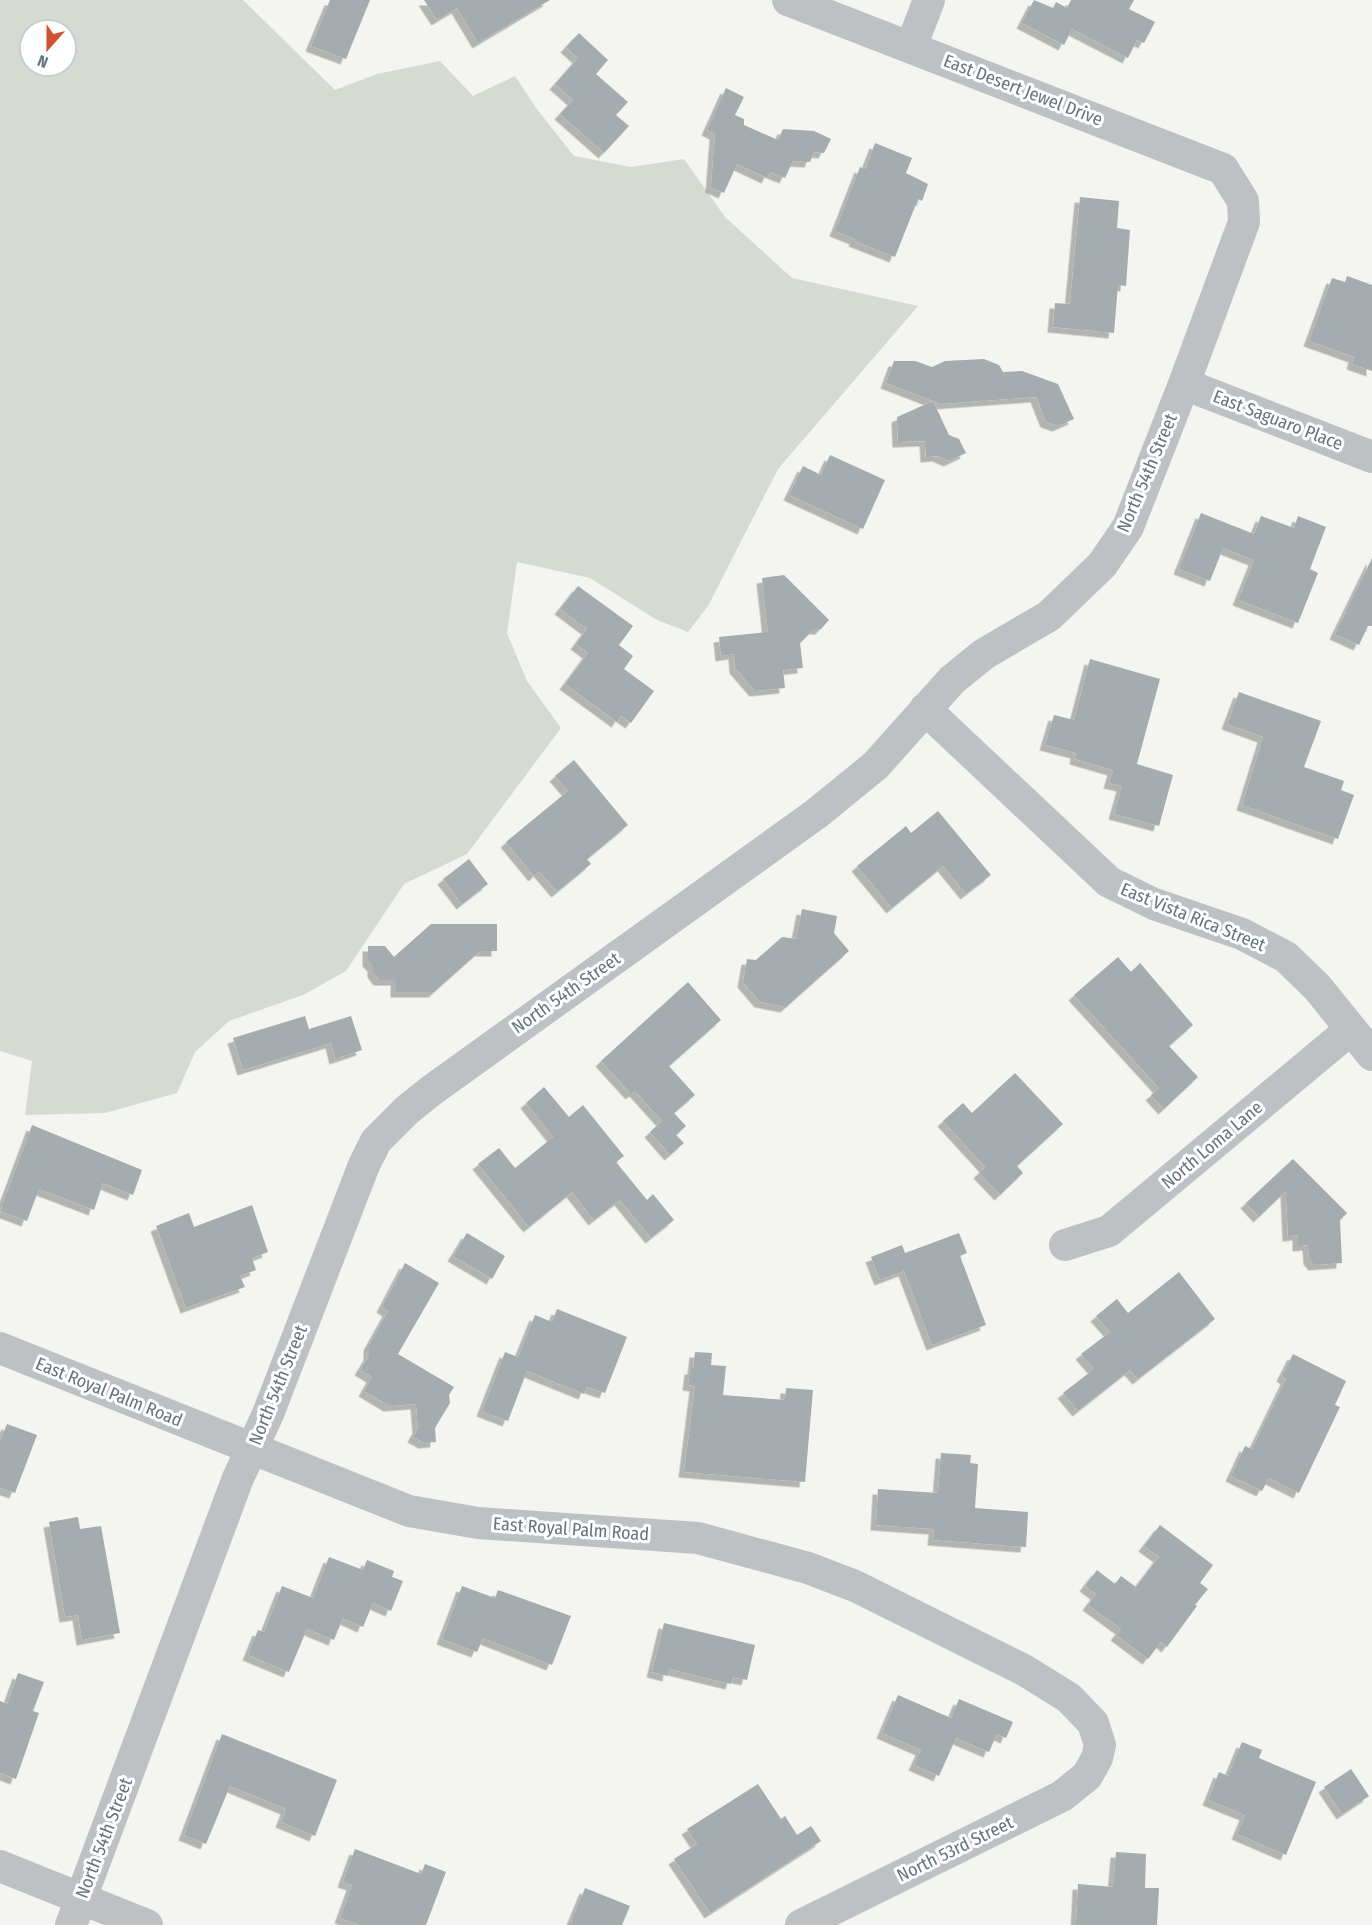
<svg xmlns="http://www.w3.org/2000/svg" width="1372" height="1925" viewBox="0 0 1372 1925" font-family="'Fira Sans Condensed',sans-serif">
<defs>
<filter id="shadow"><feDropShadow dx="-5.5" dy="5.5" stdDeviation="0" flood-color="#0004"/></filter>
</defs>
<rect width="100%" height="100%" fill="#f4f4f0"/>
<path fill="#d5dad2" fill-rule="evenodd" d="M 0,0 L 243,0 L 335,90 L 377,74 L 440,61 L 473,96 L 515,76 L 536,108 L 574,156 L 631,167 L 684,159 L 725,217 L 792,278 L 918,306 L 778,469 L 708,606 L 688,632 L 657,620 L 590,578 L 517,562 L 507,633 L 527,681 L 561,728 L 467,854 L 404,884 L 346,971 L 303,995 L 229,1021 L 195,1052 L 177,1093 L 105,1113 L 25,1115 L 32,1061 L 0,1051 ZM 30,30 L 66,30 L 66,66 L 30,66 Z"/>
<g fill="#a4acb0" filter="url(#shadow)">
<path d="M 330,0 L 370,0 L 346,59 L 311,46 Z"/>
<path d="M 424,0 L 550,0 L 478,43 L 457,8 L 437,20 Z"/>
<path d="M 1034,0 L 1053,8 L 1056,2 L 1067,8 L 1071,0 L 1134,0 L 1129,9 L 1155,22 L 1144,43 L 1137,40 L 1128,58 L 1072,29 L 1064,45 L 1022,23 Z"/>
<path d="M 579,33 L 608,60 L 596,74 L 628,102 L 616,115 L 629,126 L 604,153 L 560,114 L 573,100 L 555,84 L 578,58 L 566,47 Z"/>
<path d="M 726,88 L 744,97 L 735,115 L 744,119 L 744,125 L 778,140 L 783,129 L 814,131 L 831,139 L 824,153 L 814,152 L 810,162 L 793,161 L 785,178 L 770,172 L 767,178 L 737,164 L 724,193 L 711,187 L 715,134 L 707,130 Z"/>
<path d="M 875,143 L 912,158 L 906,173 L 928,184 L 922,201 L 918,199 L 895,257 L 854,241 L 855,239 L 835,231 L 860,167 L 865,169 Z"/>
<path d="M 1080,197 L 1119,201 L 1117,228 L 1130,230 L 1126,286 L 1118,285 L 1114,333 L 1053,327 L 1055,303 L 1070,304 Z"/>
<path d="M 1347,276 L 1372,285 L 1372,371 L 1352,364 L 1354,357 L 1309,341 L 1332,278 L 1345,282 Z"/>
<path d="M 984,359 L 999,365 L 1003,372 L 1022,371 L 1058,384 L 1074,419 L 1058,426 L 1046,422 L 1036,397 L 940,404 L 933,401 L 949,435 L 959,439 L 966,453 L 949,461 L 938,456 L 926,457 L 925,441 L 898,442 L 897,417 L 933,401 L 886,383 L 894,361 L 915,361 L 932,367 L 945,361 Z"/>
<path d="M 830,455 L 885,480 L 863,529 L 789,495 L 803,466 L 821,475 Z"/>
<path d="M 1201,513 L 1254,534 L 1261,516 L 1294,528 L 1298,516 L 1326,527 L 1310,569 L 1318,573 L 1298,623 L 1238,600 L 1254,560 L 1223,548 L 1210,581 L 1179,569 Z"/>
<path d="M 1372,558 L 1372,626 L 1368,626 L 1359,645 L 1335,634 Z"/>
<path d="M 784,575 L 829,620 L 821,629 L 814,629 L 800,643 L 803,668 L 783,670 L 785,688 L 755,691 L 735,668 L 734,654 L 721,656 L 719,637 L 768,632 L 762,578 Z"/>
<path d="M 578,586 L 633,626 L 619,645 L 633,656 L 624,669 L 654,691 L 631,723 L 621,716 L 617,722 L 565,684 L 588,653 L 576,644 L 587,629 L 560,609 Z"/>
<path d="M 1090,659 L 1160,679 L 1137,764 L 1173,775 L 1159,826 L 1114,814 L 1122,786 L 1109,783 L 1113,770 L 1075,759 L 1076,753 L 1045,745 L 1054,715 L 1074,720 Z"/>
<path d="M 1239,692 L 1321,721 L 1304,767 L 1344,781 L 1341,790 L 1354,795 L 1338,839 L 1242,805 L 1263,737 L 1227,724 Z"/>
<path d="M 574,760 L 628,825 L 587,859 L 591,864 L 557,892 L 539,871 L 534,876 L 506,842 L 568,791 L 555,776 Z"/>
<path d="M 938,811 L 991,875 L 966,894 L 943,866 L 892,908 L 857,866 L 906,826 L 911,833 Z"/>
<path d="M 469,859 L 488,884 L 462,904 L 443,879 Z"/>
<path d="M 802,909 L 837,916 L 834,933 L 849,951 L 786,1007 L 760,1002 L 743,982 L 747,959 L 756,960 L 782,937 L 796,939 Z"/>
<path d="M 431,924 L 497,924 L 497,951 L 480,951 L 434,992 L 396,992 L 396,980 L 379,980 L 373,972 L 373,966 L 368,961 L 368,946 L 385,946 L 394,957 Z"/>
<path d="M 1118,957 L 1131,972 L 1140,963 L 1193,1025 L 1169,1046 L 1198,1077 L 1164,1109 L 1151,1095 L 1159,1088 L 1074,995 Z"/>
<path d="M 688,982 L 721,1020 L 669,1066 L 695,1095 L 674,1113 L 686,1126 L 676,1135 L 684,1143 L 670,1155 L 650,1132 L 662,1121 L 635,1091 L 631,1094 L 601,1061 Z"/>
<path d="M 305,1016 L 309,1029 L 351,1016 L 362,1050 L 335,1059 L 331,1043 L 243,1070 L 233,1038 Z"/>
<path d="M 1015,1073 L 1063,1124 L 1017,1166 L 1023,1173 L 1000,1195 L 979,1173 L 985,1167 L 943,1121 L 963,1103 L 972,1113 Z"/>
<path d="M 544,1087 L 569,1117 L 583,1105 L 624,1156 L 616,1162 L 647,1200 L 653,1194 L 674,1220 L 651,1238 L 620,1200 L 594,1220 L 572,1192 L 529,1227 L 478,1164 L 499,1148 L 515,1168 L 553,1137 L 526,1103 Z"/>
<path d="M 32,1125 L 142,1170 L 133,1195 L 103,1183 L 94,1210 L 39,1189 L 27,1221 L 0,1211 Z"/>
<path d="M 1293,1159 L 1347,1213 L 1340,1220 L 1342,1263 L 1314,1265 L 1309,1259 L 1308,1245 L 1298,1246 L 1298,1235 L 1288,1236 L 1286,1191 L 1259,1217 L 1246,1203 Z"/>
<path d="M 252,1205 L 268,1252 L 252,1258 L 256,1270 L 240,1276 L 245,1287 L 186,1308 L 156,1226 L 189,1213 L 194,1227 Z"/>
<path d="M 467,1233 L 505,1256 L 492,1279 L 453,1256 Z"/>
<path d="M 959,1233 L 967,1253 L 960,1256 L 986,1325 L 932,1345 L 904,1271 L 880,1280 L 871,1257 L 902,1245 L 905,1253 Z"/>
<path d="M 405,1263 L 439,1283 L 398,1354 L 454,1387 L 449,1395 L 450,1403 L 435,1428 L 436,1442 L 424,1443 L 413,1437 L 418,1428 L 416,1404 L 389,1406 L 364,1391 L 372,1377 L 360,1370 L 369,1355 L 369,1345 L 388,1311 L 382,1307 Z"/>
<path d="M 1179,1272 L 1215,1319 L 1138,1379 L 1130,1370 L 1078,1411 L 1063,1393 L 1094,1369 L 1081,1354 L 1110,1332 L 1096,1316 L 1117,1299 L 1128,1313 Z"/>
<path d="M 557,1309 L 627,1337 L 605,1393 L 587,1387 L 584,1394 L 527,1371 L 508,1421 L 482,1411 L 505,1352 L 518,1357 L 535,1315 L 552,1322 Z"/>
<path d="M 695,1352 L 712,1353 L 711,1365 L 726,1366 L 723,1395 L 785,1400 L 786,1388 L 813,1390 L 805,1482 L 684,1472 L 695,1386 L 688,1385 L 690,1369 L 693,1369 Z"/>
<path d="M 1293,1354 L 1346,1381 L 1335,1405 L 1340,1407 L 1299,1493 L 1269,1478 L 1262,1491 L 1231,1476 L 1245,1446 L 1252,1449 L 1286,1379 L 1282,1376 Z"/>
<path d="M 7,1424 L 37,1435 L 15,1493 L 0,1488 L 0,1441 Z"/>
<path d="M 941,1453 L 971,1455 L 970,1463 L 978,1464 L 975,1508 L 1028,1512 L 1026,1547 L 933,1540 L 934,1529 L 876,1525 L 878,1489 L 938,1493 Z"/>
<path d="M 78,1517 L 80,1529 L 101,1526 L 120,1633 L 82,1640 L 78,1615 L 65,1617 L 49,1522 Z"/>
<path d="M 1160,1525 L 1213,1565 L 1200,1583 L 1208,1589 L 1195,1605 L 1197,1606 L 1167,1647 L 1161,1642 L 1148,1659 L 1116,1635 L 1121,1629 L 1088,1605 L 1096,1594 L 1085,1586 L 1097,1570 L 1115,1584 L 1121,1576 L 1136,1587 L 1159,1557 L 1144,1546 Z"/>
<path d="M 329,1557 L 363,1570 L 367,1560 L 394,1571 L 392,1577 L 403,1581 L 391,1611 L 373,1603 L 363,1627 L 343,1618 L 334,1640 L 307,1629 L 289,1672 L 248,1655 L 258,1630 L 264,1632 L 282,1586 L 313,1598 Z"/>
<path d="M 462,1586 L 495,1598 L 498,1590 L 571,1616 L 552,1665 L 483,1638 L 477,1652 L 442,1639 Z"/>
<path d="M 664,1623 L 755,1645 L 747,1680 L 733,1677 L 731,1684 L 669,1669 L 668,1676 L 652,1672 Z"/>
<path d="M 18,1673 L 44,1682 L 33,1711 L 39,1713 L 16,1779 L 0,1773 L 0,1701 L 7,1704 Z"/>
<path d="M 898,1695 L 951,1718 L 959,1699 L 1013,1722 L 1006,1738 L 997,1734 L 989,1752 L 956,1738 L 939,1776 L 914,1765 L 921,1750 L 882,1733 Z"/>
<path d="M 222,1734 L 337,1780 L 315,1836 L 281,1822 L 286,1809 L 230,1786 L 206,1844 L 184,1835 Z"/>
<path d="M 1242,1742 L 1262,1750 L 1259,1758 L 1316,1782 L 1286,1855 L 1237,1834 L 1245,1815 L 1208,1800 L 1219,1772 L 1228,1776 Z"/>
<path d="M 1351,1769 L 1369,1796 L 1342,1814 L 1324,1787 Z"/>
<path d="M 758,1784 L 781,1819 L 785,1816 L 797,1835 L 811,1826 L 821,1841 L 710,1913 L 674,1859 L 697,1844 L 687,1829 Z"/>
<path d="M 355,1849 L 421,1874 L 425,1864 L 446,1872 L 426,1925 L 359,1925 L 340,1918 L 352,1885 L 343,1882 Z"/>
<path d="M 1116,1852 L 1146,1854 L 1145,1888 L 1159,1888 L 1157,1925 L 1076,1925 L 1078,1884 L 1113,1887 Z"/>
<path d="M 585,1888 L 630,1906 L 622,1925 L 570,1925 Z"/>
</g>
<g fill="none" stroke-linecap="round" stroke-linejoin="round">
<g stroke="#bdc1c4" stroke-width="32">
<path d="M 911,47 L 929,0"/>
<path d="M 1184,384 L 1372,457"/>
<path d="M 925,709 L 1109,882 L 1154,904 L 1242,934 L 1286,957 L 1317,987 L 1372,1055"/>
<path d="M 1065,1245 L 1109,1231 L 1350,1030"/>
<path d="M 0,1348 L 409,1511 L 478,1523 L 698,1538 L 808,1568 L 855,1586 L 1024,1670 L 1069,1698 L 1093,1723 L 1100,1745 L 1097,1758 L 1087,1776 L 1062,1796 L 801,1925"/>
<path d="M 0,1866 L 147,1925"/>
<path d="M 71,1925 L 238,1478 L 268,1414 L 364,1165 L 376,1141 L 407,1110 L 432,1090 L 816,814 L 876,765 L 952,680 L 984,654 L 1049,616 L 1102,565 L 1128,527 L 1184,384 L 1244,222 L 1243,201 L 1223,169 L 788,0"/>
</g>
</g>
<g text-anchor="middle" stroke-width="6" stroke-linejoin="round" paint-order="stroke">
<g font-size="18" fill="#65747e" stroke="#fff">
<text transform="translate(1023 90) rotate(21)" y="6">East Desert Jewel Drive</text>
<text transform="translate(1278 420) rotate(21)" y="6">East Saguaro Place</text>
<text transform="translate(1147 473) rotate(-67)" y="6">North 54th Street</text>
<text transform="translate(1193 917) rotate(22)" y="6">East Vista Rica Street</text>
<text transform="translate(566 993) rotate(-35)" y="6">North 54th Street</text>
<text transform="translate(1212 1145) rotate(-40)" y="6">North Loma Lane</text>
<text transform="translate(278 1385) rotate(-68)" y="6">North 54th Street</text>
<text transform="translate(109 1392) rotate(22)" y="6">East Royal Palm Road</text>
<text transform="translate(571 1529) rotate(4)" y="6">East Royal Palm Road</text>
<text transform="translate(104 1838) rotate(-69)" y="6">North 54th Street</text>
<text transform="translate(955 1849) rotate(-26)" y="6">North 53rd Street</text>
</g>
</g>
<g transform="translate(48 48) rotate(201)"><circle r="28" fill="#ffffff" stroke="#c1c7cb" stroke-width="1.5"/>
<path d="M0-4.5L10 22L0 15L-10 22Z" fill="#d15132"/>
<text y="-9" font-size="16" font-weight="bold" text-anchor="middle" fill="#65747e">N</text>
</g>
</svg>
